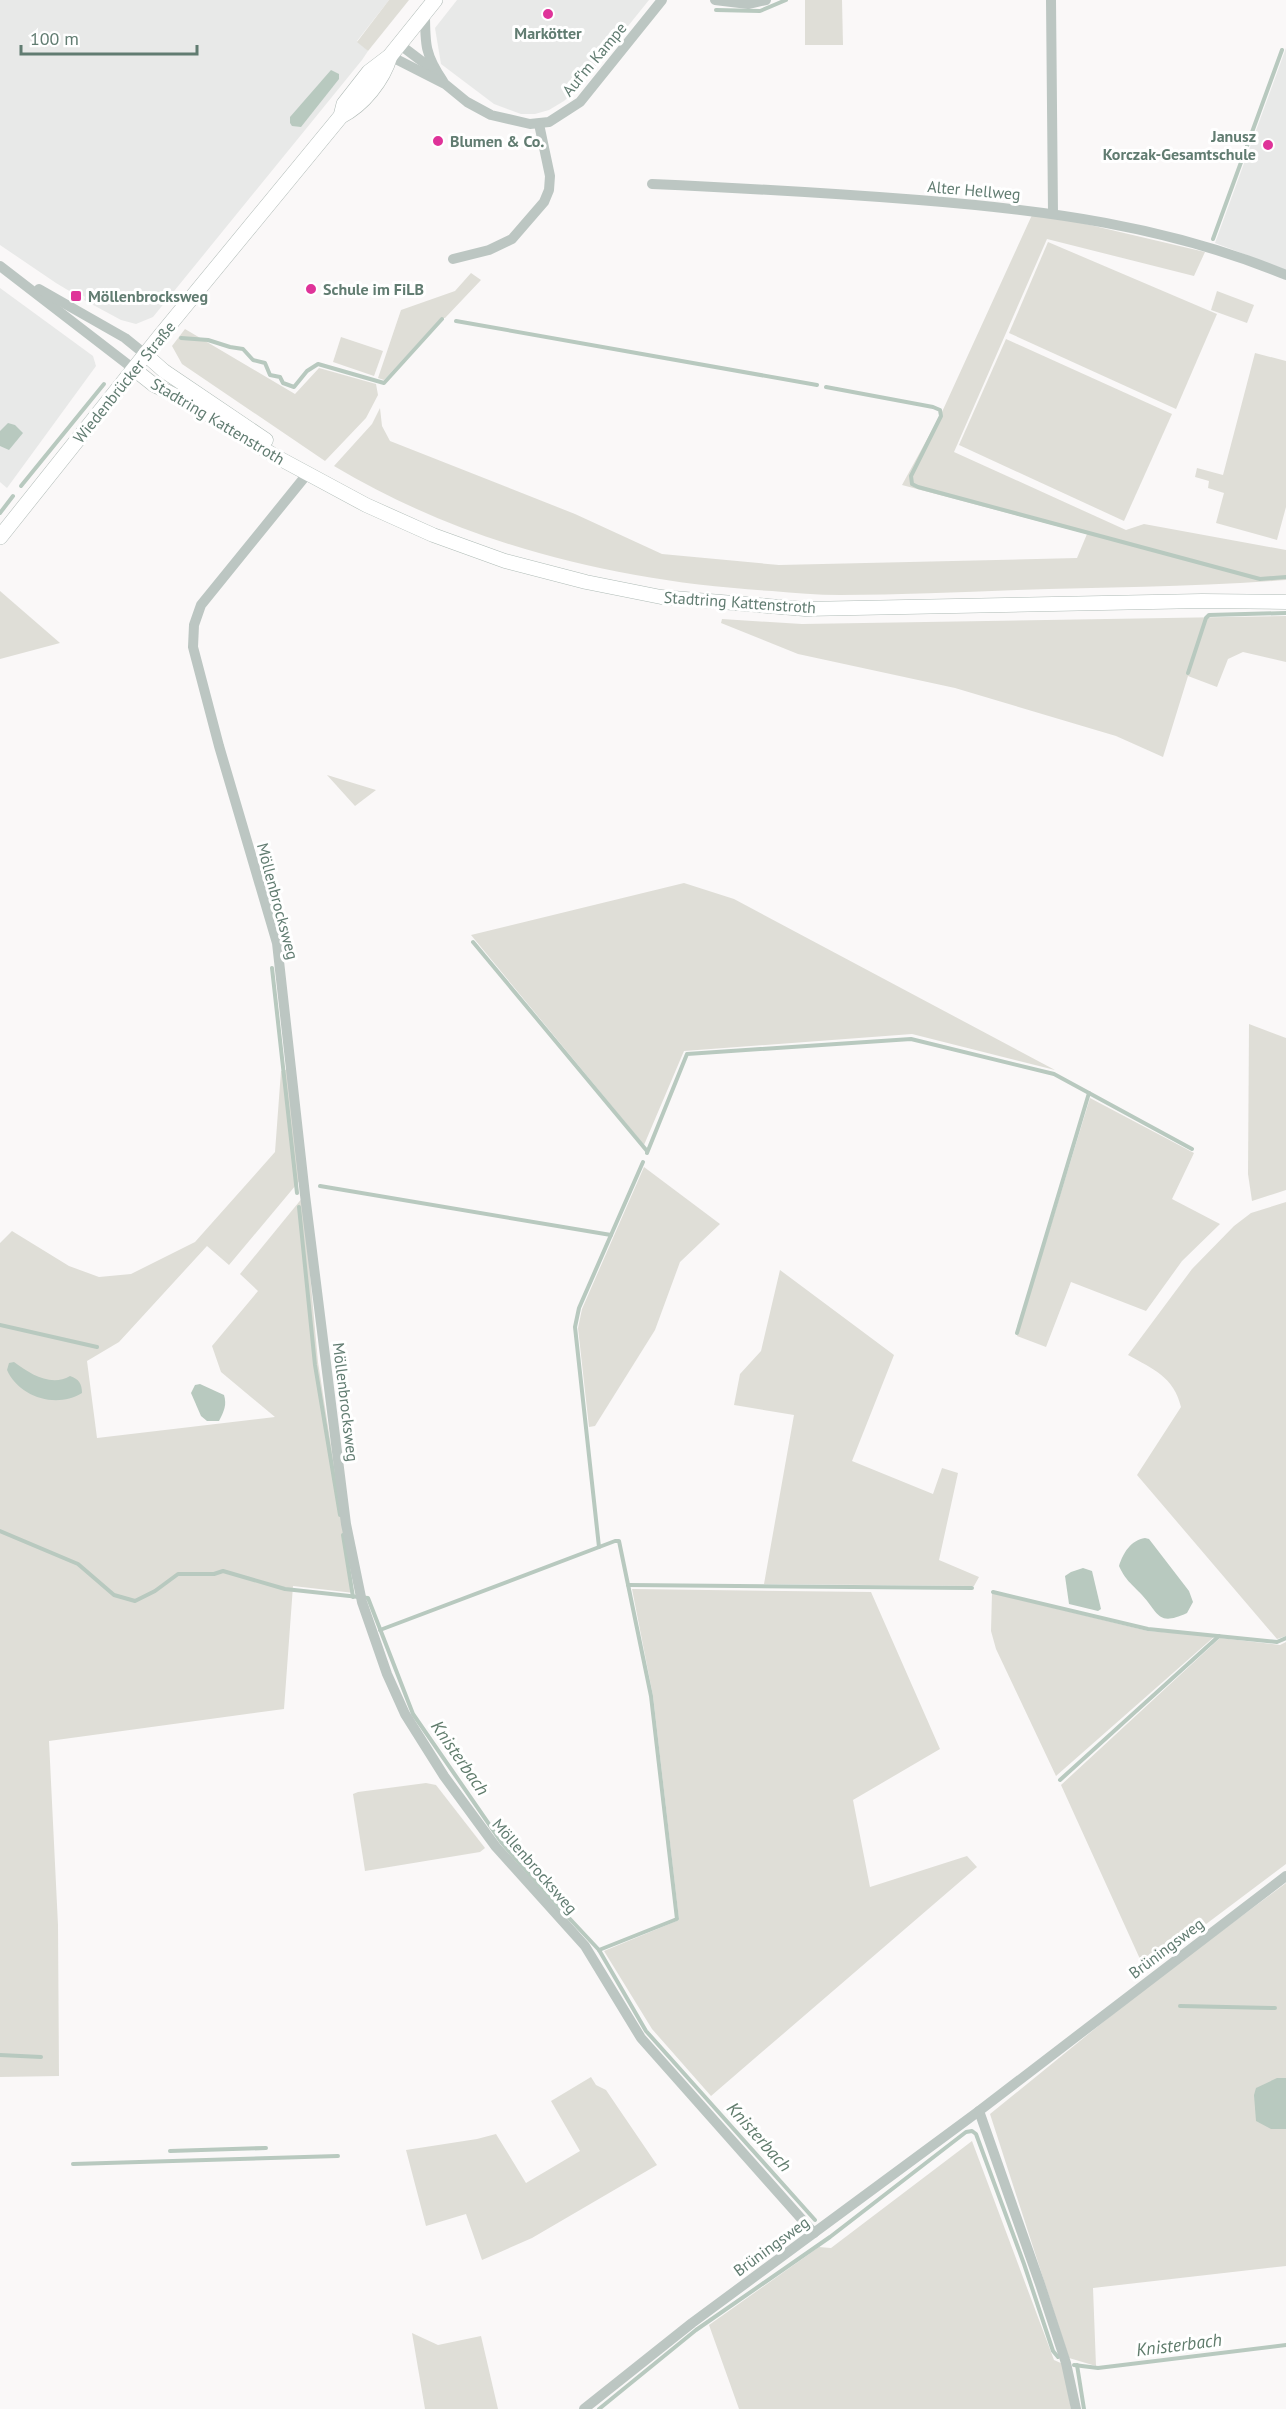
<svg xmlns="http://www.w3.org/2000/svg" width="1286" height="2409" viewBox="0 0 1286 2409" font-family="'PT Sans',sans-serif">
<rect width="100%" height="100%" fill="#faf8f8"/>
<g fill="#e8e9e8">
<path d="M 0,0 L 389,0 L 357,41 L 368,51 L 362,60 L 153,317 L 136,324 L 121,320 L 84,300 L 85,297 L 78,292 L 76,295 L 56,283 L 0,245 Z"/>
<path d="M 457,0 L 649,0 L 579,87 L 564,101 L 549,110 L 535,114 L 521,114 L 494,104 L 441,64 L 435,28 Z"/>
<path d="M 1286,48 L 1286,270 L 1215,243 Z"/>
<path d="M 0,288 L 93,356 L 96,366 L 7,488 L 0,482 Z"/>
</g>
<g fill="#dfded7">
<path d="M 389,0 L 409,0 L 368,51 L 357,42 Z"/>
<path d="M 805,0 L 842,0 L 843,45 L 805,45 Z"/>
<path d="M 1032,215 L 1056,217 L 1205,252 L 1194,276 L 1047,239 L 954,452 L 1126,530 L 1144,524 L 1286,550 L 1286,580 C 1197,587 1106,587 1017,590 C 958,592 899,595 840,595 C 818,595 794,593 772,591 C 618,582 466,545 334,466 L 372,424 L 380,408 L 382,426 L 390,441 L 575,514 L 662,554 L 779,565 L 1077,558 L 1087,534 L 902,485 L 942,412 Z"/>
<path d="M 1048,242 L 1217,314 L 1176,409 L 1009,333 Z"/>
<path d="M 471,273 L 481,280 L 445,318 L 441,318 L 384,380 L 378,378 L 401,310 L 455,291 Z"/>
<path d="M 1217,291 L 1254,305 L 1247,323 L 1211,310 Z"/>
<path d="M 185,329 L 295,394 L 319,368 L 376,384 L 378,395 L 366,418 L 325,461 L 182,364 L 172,346 Z"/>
<path d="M 341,337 L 383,351 L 374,376 L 333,362 Z"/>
<path d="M 1006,339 L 1172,414 L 1124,521 L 959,445 Z"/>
<path d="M 1255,353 L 1286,361 L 1286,507 L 1277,540 L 1216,523 L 1224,493 L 1208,488 L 1209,481 L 1195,477 L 1197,468 L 1223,475 Z"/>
<path d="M 0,591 L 60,643 L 0,659 Z"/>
<path d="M 1286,616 L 1286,662 L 1243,652 L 1228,659 L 1217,687 L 1188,676 L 1163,757 L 1116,736 L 955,688 L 798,654 L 721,623 L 722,619 L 802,624 Z"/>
<path d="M 327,775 L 376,790 L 355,806 Z"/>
<path d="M 684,883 L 734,899 L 1055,1070 L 912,1034 L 684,1051 L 644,1145 L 471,935 Z"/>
<path d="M 1249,1024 L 1286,1038 L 1286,1190 L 1252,1201 L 1248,1174 Z"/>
<path d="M 290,1069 L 301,1179 L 229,1265 L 207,1246 L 119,1342 L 87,1361 L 97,1438 L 275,1417 L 221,1372 L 212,1346 L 258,1291 L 240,1274 L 303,1197 L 318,1362 L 354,1593 L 293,1586 L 284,1709 L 49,1741 L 58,1925 L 59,2076 L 0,2077 L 0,1243 L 12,1231 L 69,1266 L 99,1277 L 131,1274 L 195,1242 L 275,1152 L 281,1071 Z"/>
<path d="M 1090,1098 L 1194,1153 L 1172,1199 L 1220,1224 L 1182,1261 L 1146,1311 L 1071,1282 L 1046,1347 L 1017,1336 Z"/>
<path d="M 644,1167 L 720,1224 L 680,1262 L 655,1330 L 595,1426 L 589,1427 L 578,1328 L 582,1309 Z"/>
<path d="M 1286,1202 L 1286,1636 L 1277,1639 L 1137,1475 L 1181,1407 C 1174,1377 1153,1369 1128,1355 L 1192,1269 L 1234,1226 L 1251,1213 Z"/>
<path d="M 780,1270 L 894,1355 L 852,1461 L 933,1494 L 942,1468 L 958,1473 L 939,1560 L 979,1577 L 974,1586 L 764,1584 L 794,1415 L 734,1405 L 740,1374 L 761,1351 Z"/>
<path d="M 632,1589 L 871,1592 L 940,1749 L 853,1800 L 870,1887 L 967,1856 L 977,1867 L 711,2096 L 652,2029 L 604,1951 L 679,1920 L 653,1696 Z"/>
<path d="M 992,1593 L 1148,1631 L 1215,1636 L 1056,1776 L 996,1649 L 991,1631 Z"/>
<path d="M 1220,1638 L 1280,1645 L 1286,1642 L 1286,1864 L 1145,1970 L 1061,1785 Z"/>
<path d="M 426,1783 L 436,1785 L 485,1848 L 480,1852 L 365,1871 L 353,1794 L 358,1792 Z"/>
<path d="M 1286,1883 L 1286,2266 L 1093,2288 L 1096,2366 L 1069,2358 L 990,2114 L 1150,1984 Z"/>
<path d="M 591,2077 L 596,2085 L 606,2090 L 657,2165 L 532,2238 L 482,2260 L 466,2214 L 426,2226 L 406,2150 L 477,2139 L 496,2134 L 526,2183 L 580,2151 L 551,2101 Z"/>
<path d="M 972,2141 L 1054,2360 L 1063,2364 L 1071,2409 L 739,2409 L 709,2325 L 819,2247 L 831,2248 Z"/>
<path d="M 412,2333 L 438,2345 L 481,2336 L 498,2409 L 425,2409 Z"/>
</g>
<g fill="#b8c9bf">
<path d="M 331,70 L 339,74 L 339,79 L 301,127 L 292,126 L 290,123 L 290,117 Z"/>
<path d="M 8,423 L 15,425 L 23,433 L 9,450 L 0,446 L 0,431 Z"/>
<path d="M 14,1362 C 30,1374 51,1387 70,1376 C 79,1379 82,1384 82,1393 C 56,1409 19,1397 7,1370 L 9,1363 Z"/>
<path d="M 200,1384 L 224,1395 C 227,1405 224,1411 219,1421 L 207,1421 L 201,1416 L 191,1393 L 195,1385 Z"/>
<path d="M 1145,1538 L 1149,1539 L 1189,1591 L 1193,1602 L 1187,1613 C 1157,1627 1159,1613 1142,1595 C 1131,1583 1126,1581 1119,1566 C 1123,1553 1131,1540 1145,1538 Z"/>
<path d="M 1083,1568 L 1092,1571 L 1101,1609 L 1098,1611 L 1069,1604 L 1065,1576 L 1071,1572 Z"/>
<path d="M 1277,2078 L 1286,2078 L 1286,2129 L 1271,2129 L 1256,2121 L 1254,2095 L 1256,2088 Z"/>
</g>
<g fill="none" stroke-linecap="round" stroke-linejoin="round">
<g stroke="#b8c9bf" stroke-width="4">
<path d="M 716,10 L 760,11 L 786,0"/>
<path d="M 1213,239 L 1282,50"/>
<path d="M 456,321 L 817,385"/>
<path d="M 181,338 L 208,340 L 230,347 L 243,349 L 253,360 L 265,363 L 270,375 L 280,377 L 283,383 L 294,387 L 307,371 L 318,364 L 384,383 L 442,319"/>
<path d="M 826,387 L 933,407 L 940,410 L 941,416 L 911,476 L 912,484 L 918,487 L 1260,579 L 1286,577"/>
<path d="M 21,486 L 104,384"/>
<path d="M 0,513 L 13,496"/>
<path d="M 1188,673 L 1206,618 L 1209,615 L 1286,613"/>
<path d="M 473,942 L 647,1151"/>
<path d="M 272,968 L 297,1193"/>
<path d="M 647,1153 L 687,1054 L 911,1039 L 1054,1074 L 1192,1149"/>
<path d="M 320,1186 L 611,1235"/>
<path d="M 299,1207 L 315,1365 L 340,1515"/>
<path d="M 0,1325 L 97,1347"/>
<path d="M 1017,1333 L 1089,1093"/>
<path d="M 0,1531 L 78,1564 L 114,1595 L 135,1601 L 155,1591 L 178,1574 L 214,1574 L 223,1571 L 285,1589 L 368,1598 L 413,1714 L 502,1843 L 542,1889 L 599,1950 L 646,2031 L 815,2220"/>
<path d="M 343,1535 L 353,1597"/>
<path d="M 599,1547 L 575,1327 L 579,1308 L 643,1162"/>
<path d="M 628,1585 L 972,1588"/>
<path d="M 993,1592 L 1148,1629 L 1277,1642 L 1286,1638"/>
<path d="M 380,1630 L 615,1541 L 619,1541 L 651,1696 L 677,1919 L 599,1950"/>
<path d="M 1060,1780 L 1219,1636"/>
<path d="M 1180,2006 L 1275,2008"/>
<path d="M 0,2055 L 41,2057"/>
<path d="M 170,2151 L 266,2148"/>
<path d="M 73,2164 L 338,2156"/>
<path d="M 1074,2365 L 1098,2368 L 1286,2345"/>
<path d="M 1077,2365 L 1084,2409"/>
<path d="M 599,2409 L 696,2330 L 830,2237 L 966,2132 L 972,2131 L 976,2134 L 1024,2264 L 1053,2351 L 1058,2357"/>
</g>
<g stroke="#afbbb6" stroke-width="15">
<g id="secondary">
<path d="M 146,355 L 164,371 L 266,440"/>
<path d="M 135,370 L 154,385 L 190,403 L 275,456 L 366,505 L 433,535 L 505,561 L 586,582 L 661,597 L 805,609 L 1202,601 L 1286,602"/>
</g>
</g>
<g stroke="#b1bbb7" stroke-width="16">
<g id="primary">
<path d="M 341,116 C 363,105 383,80 390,56"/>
<path d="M 0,537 L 161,335 L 341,116 L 344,104 L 369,72 L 390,56 L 435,0"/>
</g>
</g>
<g stroke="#bcc6c2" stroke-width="10">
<path d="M 715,0 L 748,4 L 766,0"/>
<path d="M 1051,0 L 1053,213"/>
<path d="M 425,13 C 425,44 425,55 443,81"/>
<path d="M 399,44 L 432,69"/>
<path d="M 390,56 L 445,84 L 467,102 L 491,115 L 530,124 L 549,122 L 580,102 L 662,0"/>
<path d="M 652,184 C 741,188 830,193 919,200 C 1045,210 1168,226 1286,275"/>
<path d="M 453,259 L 489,250 L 512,239 L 544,202 L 549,190 L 550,176 L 539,124"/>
<path d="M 0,266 L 135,370"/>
<path d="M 39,289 L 125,338 L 146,355"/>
<path d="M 308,473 L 201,605 L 194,625 L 193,647 L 219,746 L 277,943 L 305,1195 L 346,1524 L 362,1602 L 387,1674 L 405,1714 L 444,1776 L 496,1847 L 585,1946 L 641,2038 L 814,2233"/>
<path d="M 979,2111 L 1040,2284 L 1066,2363 L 1076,2409"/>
<path d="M 584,2409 L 692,2323 L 979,2111 L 1286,1876"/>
</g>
<use href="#secondary" stroke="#fff" stroke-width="14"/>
<use href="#primary" stroke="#fff" stroke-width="15"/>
</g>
<g fill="#df3399" stroke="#fff" stroke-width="2">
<circle cx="548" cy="14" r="6"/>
<circle cx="438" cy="141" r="6"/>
<circle cx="1268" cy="145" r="6"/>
<circle cx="311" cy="289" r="6"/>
<rect x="70" y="290" width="12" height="12" rx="3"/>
</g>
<g text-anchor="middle" stroke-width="6" stroke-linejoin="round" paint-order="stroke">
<g font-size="16" font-weight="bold" fill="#617c71" stroke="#fff" text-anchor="start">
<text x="548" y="39" text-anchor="middle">Markötter</text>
<text x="1256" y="142" text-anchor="end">Janusz<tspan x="1256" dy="18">Korczak-Gesamtschule</tspan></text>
<text x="450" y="147">Blumen &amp; Co.</text>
<text x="323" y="295">Schule im FiLB</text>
<text x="88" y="302">Möllenbrocksweg</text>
</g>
<g font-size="16" fill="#617c71" stroke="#fff">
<text transform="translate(594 59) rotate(-50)" y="6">Auf'm Kampe</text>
<text transform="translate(974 190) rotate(5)" y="6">Alter Hellweg</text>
<text transform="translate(124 382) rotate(-51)" y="6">Wiedenbrücker Straße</text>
<text transform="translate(218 421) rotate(31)" y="6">Stadtring Kattenstroth</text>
<text transform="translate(740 602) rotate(4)" y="6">Stadtring Kattenstroth</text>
<text transform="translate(278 901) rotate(75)" y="6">Möllenbrocksweg</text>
<text transform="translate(346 1402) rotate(83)" y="6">Möllenbrocksweg</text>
<text transform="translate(535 1866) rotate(49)" y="6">Möllenbrocksweg</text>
<text transform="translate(1166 1948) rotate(-37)" y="6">Brüningsweg</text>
<text transform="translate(771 2246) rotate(-36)" y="6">Brüningsweg</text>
</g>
<g font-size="18" font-style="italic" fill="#607c6c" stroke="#fff">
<text transform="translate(460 1758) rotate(55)" y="6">Knisterbach</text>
<text transform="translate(759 2137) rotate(48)" y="6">Knisterbach</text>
<text transform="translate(1179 2345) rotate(-7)" y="6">Knisterbach</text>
</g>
</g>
<path d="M21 45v9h176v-9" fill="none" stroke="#617c71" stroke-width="3"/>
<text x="30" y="45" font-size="18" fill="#617c71" stroke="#ffffff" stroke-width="4.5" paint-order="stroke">100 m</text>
</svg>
